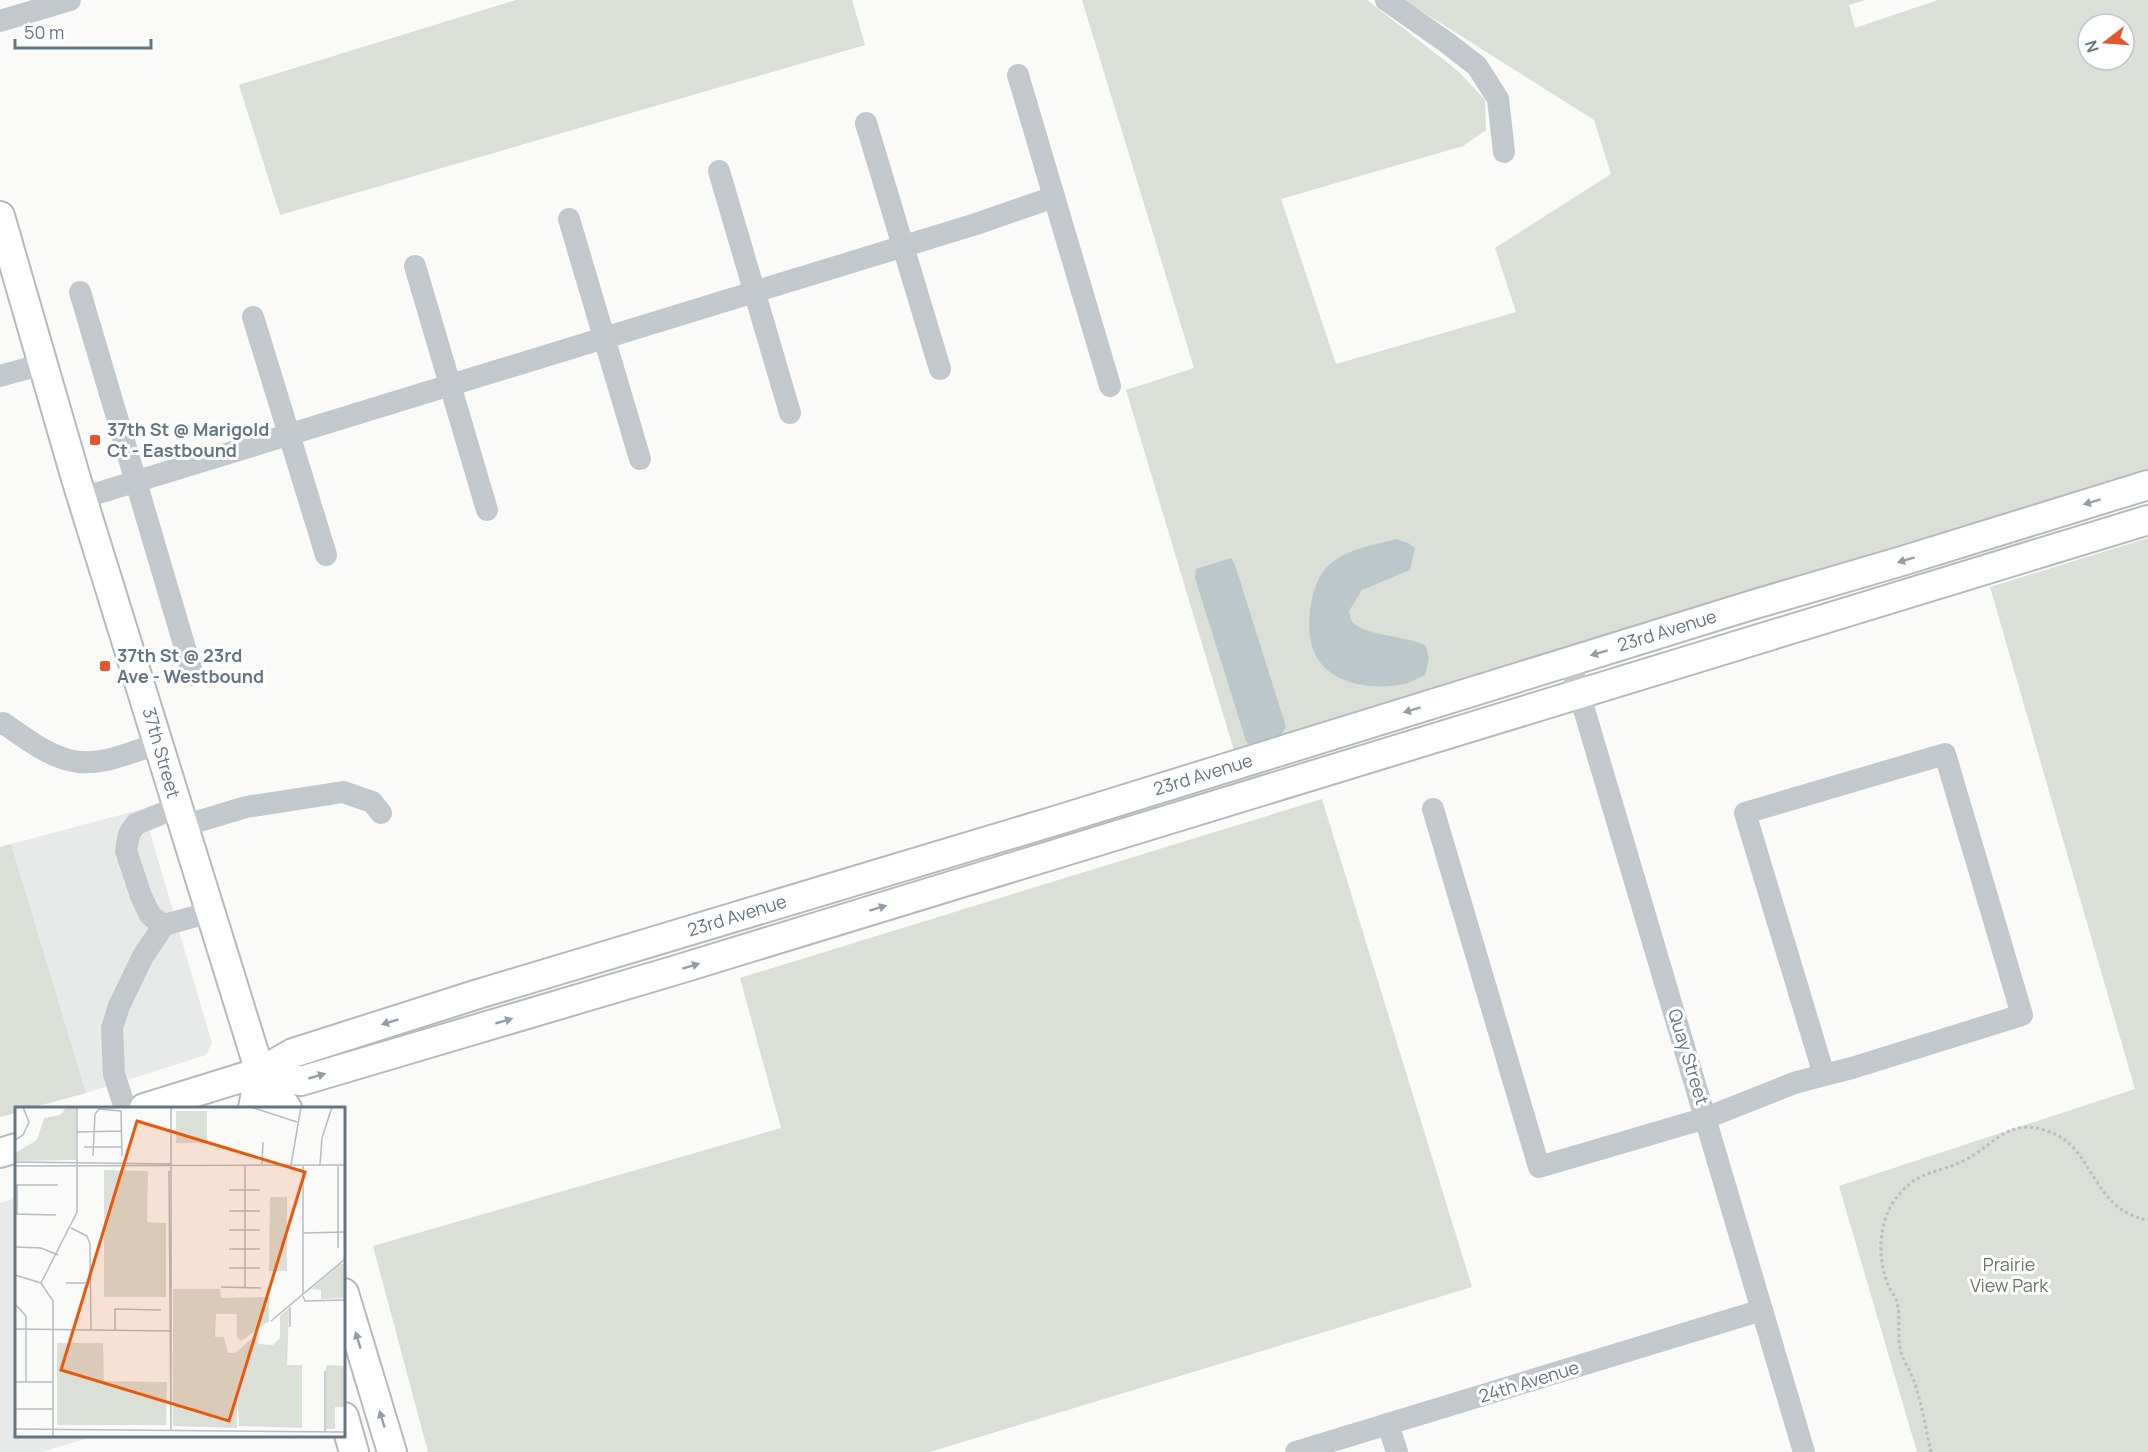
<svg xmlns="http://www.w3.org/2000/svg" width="2148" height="1452" viewBox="0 0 2148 1452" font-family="Manrope,sans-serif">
<rect width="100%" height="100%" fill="#fafaf8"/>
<g fill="#e8e9e9">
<path d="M 143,809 L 212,1043 L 206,1055 L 86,1093 L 11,844 Z"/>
<path d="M 16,1198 L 16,1436 L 96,1436 L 41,1452 L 0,1452 L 0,1203 Z"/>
</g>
<g fill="#dadfd7" fill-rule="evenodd">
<path d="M 516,0 L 852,0 L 865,45 L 280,215 L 239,85 Z"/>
<path d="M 1082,0 L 1367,0 L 1458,71 L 1485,100 L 1486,130 L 1463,146 L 1281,199 L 1336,364 L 1516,312 L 1495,248 L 1611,174 L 1594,120 L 1404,0 L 1865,0 L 1849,5 L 1855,28 L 1938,0 L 2148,0 L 2148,480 L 1238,764 L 1126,390 L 1194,368 ZM 2088,24 L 2124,24 L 2124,60 L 2088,60 Z"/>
<path d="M 2148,538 L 2148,1452 L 1917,1452 L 1839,1186 L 2135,1089 L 1990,587 Z"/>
<path d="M 1322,799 L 1472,1287 L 930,1452 L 428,1452 L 373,1246 L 781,1128 L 740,978 Z"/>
<path d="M 11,844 L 86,1093 L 31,1108 L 16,1108 L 16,1113 L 0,1117 L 0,847 Z"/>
</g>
<g fill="#bbc7cb">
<path d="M 1396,539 L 1408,543 L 1415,548 L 1410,570 L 1362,590 L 1349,611 C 1349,612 1351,620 1351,620 C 1362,637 1408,635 1426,646 L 1429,658 L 1425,675 C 1418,678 1411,682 1404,684 C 1372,691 1325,684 1313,649 C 1309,638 1309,623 1310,612 C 1311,597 1317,576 1328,566 C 1347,548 1372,546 1396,539 Z"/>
<path d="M 1231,558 L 1235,565 L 1286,727 L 1280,737 L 1250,745 L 1246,741 L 1195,578 L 1196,569 Z"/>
</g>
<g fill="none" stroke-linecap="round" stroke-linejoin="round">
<g stroke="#b5babe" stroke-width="32">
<g id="major">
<path d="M 0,216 L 77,482 L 260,1072 L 287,1108"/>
<path d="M 260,1072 L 301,1081 L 676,970 L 2148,520"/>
<path d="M 144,1108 L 260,1072 L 293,1053 L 475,995 L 1061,819 L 1752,605 L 1902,561 L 2148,485"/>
<path d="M 253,1108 L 260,1072"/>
<path d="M 0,1153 L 16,1148"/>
<path d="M 344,1293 L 392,1452"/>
<path d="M 344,1417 L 354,1452"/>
</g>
</g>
<path stroke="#bbbfc2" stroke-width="3" stroke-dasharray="3 3" stroke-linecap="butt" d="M 1931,1452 C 1926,1429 1922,1404 1914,1381 C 1910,1370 1902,1359 1900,1348 C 1897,1333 1901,1317 1897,1302 C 1895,1295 1889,1289 1887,1282 C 1876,1252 1879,1216 1901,1192 C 1922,1169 1941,1173 1965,1160 C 1996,1144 2008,1116 2050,1132 C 2094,1147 2092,1211 2148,1220"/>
<g stroke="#c3c8cc" stroke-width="22">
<path d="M 1386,0 L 1446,42 L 1477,66 L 1498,99 L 1504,152"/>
<path d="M 0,21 L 70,0"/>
<path d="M 1018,75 L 1110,386"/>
<path d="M 866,123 L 940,369"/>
<path d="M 719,171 L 790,413"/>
<path d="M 569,219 L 640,459"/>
<path d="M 415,266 L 487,510"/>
<path d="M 80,292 L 193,675"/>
<path d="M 253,317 L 326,555"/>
<path d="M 0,376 L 43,364"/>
<path d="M 82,498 L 976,224 L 1054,197"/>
<path d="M 1570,662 L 1804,1452"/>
<path d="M 0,724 L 3,723 C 24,737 47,756 73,761 C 101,767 133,751 160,743"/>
<path d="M 1433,809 L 1539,1167 L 1706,1118 L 1794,1083 L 1824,1075 L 1745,813 L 1945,754 L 2022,1015 L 1852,1068 L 1824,1075"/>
<path d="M 183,826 L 246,807 L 343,792 L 372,802 L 381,813"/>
<path d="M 164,926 L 150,915 L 141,896 L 126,851 L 129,834 L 136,824 L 178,807"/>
<path d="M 125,1108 L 114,1074 L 112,1028 L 119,1006 L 143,956 L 164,925 L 211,912"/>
<path d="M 1388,1424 L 1397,1452"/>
<path d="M 1296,1452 L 1762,1310"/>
</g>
<use href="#major" stroke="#fff" stroke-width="28"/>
</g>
<defs><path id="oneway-solid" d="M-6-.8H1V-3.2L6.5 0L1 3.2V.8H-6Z" transform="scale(1.5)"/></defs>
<g fill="#939fa8">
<use href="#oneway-solid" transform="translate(2092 502) rotate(163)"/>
<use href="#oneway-solid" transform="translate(1906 560) rotate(163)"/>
<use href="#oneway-solid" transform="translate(1599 653) rotate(163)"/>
<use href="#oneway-solid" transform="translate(1412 710) rotate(163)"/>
<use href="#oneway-solid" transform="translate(878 908) rotate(-17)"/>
<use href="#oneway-solid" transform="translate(691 966) rotate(-17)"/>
<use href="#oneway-solid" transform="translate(504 1021) rotate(-16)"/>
<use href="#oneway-solid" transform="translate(390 1022) rotate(163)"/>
<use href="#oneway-solid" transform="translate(317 1076) rotate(-16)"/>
<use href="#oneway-solid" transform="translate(358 1340) rotate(-107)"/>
<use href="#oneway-solid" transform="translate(382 1419) rotate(-107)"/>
</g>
<g fill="#e4572e" stroke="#fff" stroke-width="2">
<rect x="89" y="434" width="12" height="12" rx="3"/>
<rect x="99" y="660" width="12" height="12" rx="3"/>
</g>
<g text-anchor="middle" stroke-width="6" stroke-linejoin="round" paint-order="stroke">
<g font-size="18" font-weight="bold" fill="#657683" stroke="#fff" text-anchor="start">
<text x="107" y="436">37th St @ Marigold<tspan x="107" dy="21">Ct - Eastbound</tspan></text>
<text x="117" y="662">37th St @ 23rd<tspan x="117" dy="21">Ave - Westbound</tspan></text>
</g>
<g font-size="18" fill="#657683" stroke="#fff">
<text transform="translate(1667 631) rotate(-17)" y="6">23rd Avenue</text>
<text transform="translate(161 753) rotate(74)" y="6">37th Street</text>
<text transform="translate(1203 775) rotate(-17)" y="6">23rd Avenue</text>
<text transform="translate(737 916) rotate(-17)" y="6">23rd Avenue</text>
<text transform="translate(1688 1057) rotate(73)" y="6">Quay Street</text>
<text transform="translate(1529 1382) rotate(-17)" y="6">24th Avenue</text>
</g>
<g font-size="18" fill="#687a64" stroke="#fff">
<text x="2009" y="1271">Prairie<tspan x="2009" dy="21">View Park</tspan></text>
</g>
</g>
<g transform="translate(15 1107)">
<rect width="330" height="330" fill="#fafaf8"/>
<path d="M 52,0 L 61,0 L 61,53 L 0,54 L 0,46 L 22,33 L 29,11 L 45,8 ZM 161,4 L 192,4 L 192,36 L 161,36 ZM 89,63 L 133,64 L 132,115 L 151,116 L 151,190 L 89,190 ZM 255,90 L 272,90 L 272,164 L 254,164 ZM 325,157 L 330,157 L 330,191 L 306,192 L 306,183 L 296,182 ZM 158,182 L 205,182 L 206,191 L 254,190 L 254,214 L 226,234 L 222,230 L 222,207 L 201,207 L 200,230 L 209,230 L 213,246 L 220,246 L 244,225 L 243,237 L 258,238 L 265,231 L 265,209 L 274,201 L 272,258 L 287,258 L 287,321 L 224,319 L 222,279 L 222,321 L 158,319 ZM 42,236 L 88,236 L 89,274 L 152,275 L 151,318 L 42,318 ZM 311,258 L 330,259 L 330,300 L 320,300 L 320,322 L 311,322 Z" fill="#dadfd7"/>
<path fill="none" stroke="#b5bdc2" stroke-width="1.5" d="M 236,0 L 282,15M 62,25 L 106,24M 0,33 L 8,28 L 14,15 L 8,0M 69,40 L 107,40M 78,49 L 80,7 L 84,2 L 106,4 L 107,49M 0,55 L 157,57M 247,57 L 248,35M 230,58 L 230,180M 276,58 L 286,0M 288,58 L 288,188M 305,58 L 307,31 L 317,0M 0,59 L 330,58M 154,64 L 156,324M 0,78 L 43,78M 2,78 L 2,107M 214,83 L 245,83M 214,104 L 245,104M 0,107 L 41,108M 56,121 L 72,129 L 75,137 L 76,223M 214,123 L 245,123M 288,126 L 330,125M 0,140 L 26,141 L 43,148M 323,141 L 323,58M 214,142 L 245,142M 214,161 L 245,161M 0,168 L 26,176 L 38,194 L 38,330M 26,176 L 62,105 L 62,0M 51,176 L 76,176M 206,180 L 246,181M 288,189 L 290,194 L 330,193M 0,197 L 11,209 L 11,275M 256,214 L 330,152M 275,220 L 275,200M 0,222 L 157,224M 100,223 L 100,202 L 146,203M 310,264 L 310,325M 0,275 L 38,275M 0,302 L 38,302M 0,322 L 330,325M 156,324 L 156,0"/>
<path fill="#e8590c" fill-opacity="0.15" stroke="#e8590c" stroke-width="3" d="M 122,14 L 290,65 L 214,314 L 46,263 Z"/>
<rect width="330" height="330" fill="none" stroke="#657683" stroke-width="3"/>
</g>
<g transform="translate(2106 42) rotate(253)"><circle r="28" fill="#ffffff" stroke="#c1c8cd" stroke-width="1.5"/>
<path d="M0-4.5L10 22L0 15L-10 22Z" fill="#e4572e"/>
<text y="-9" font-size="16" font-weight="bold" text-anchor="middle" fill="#657683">N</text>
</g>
<path d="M15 39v9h136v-9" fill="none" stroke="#657683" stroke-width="3"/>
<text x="24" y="39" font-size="18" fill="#657683" stroke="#ffffff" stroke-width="4.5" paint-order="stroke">50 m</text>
</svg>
